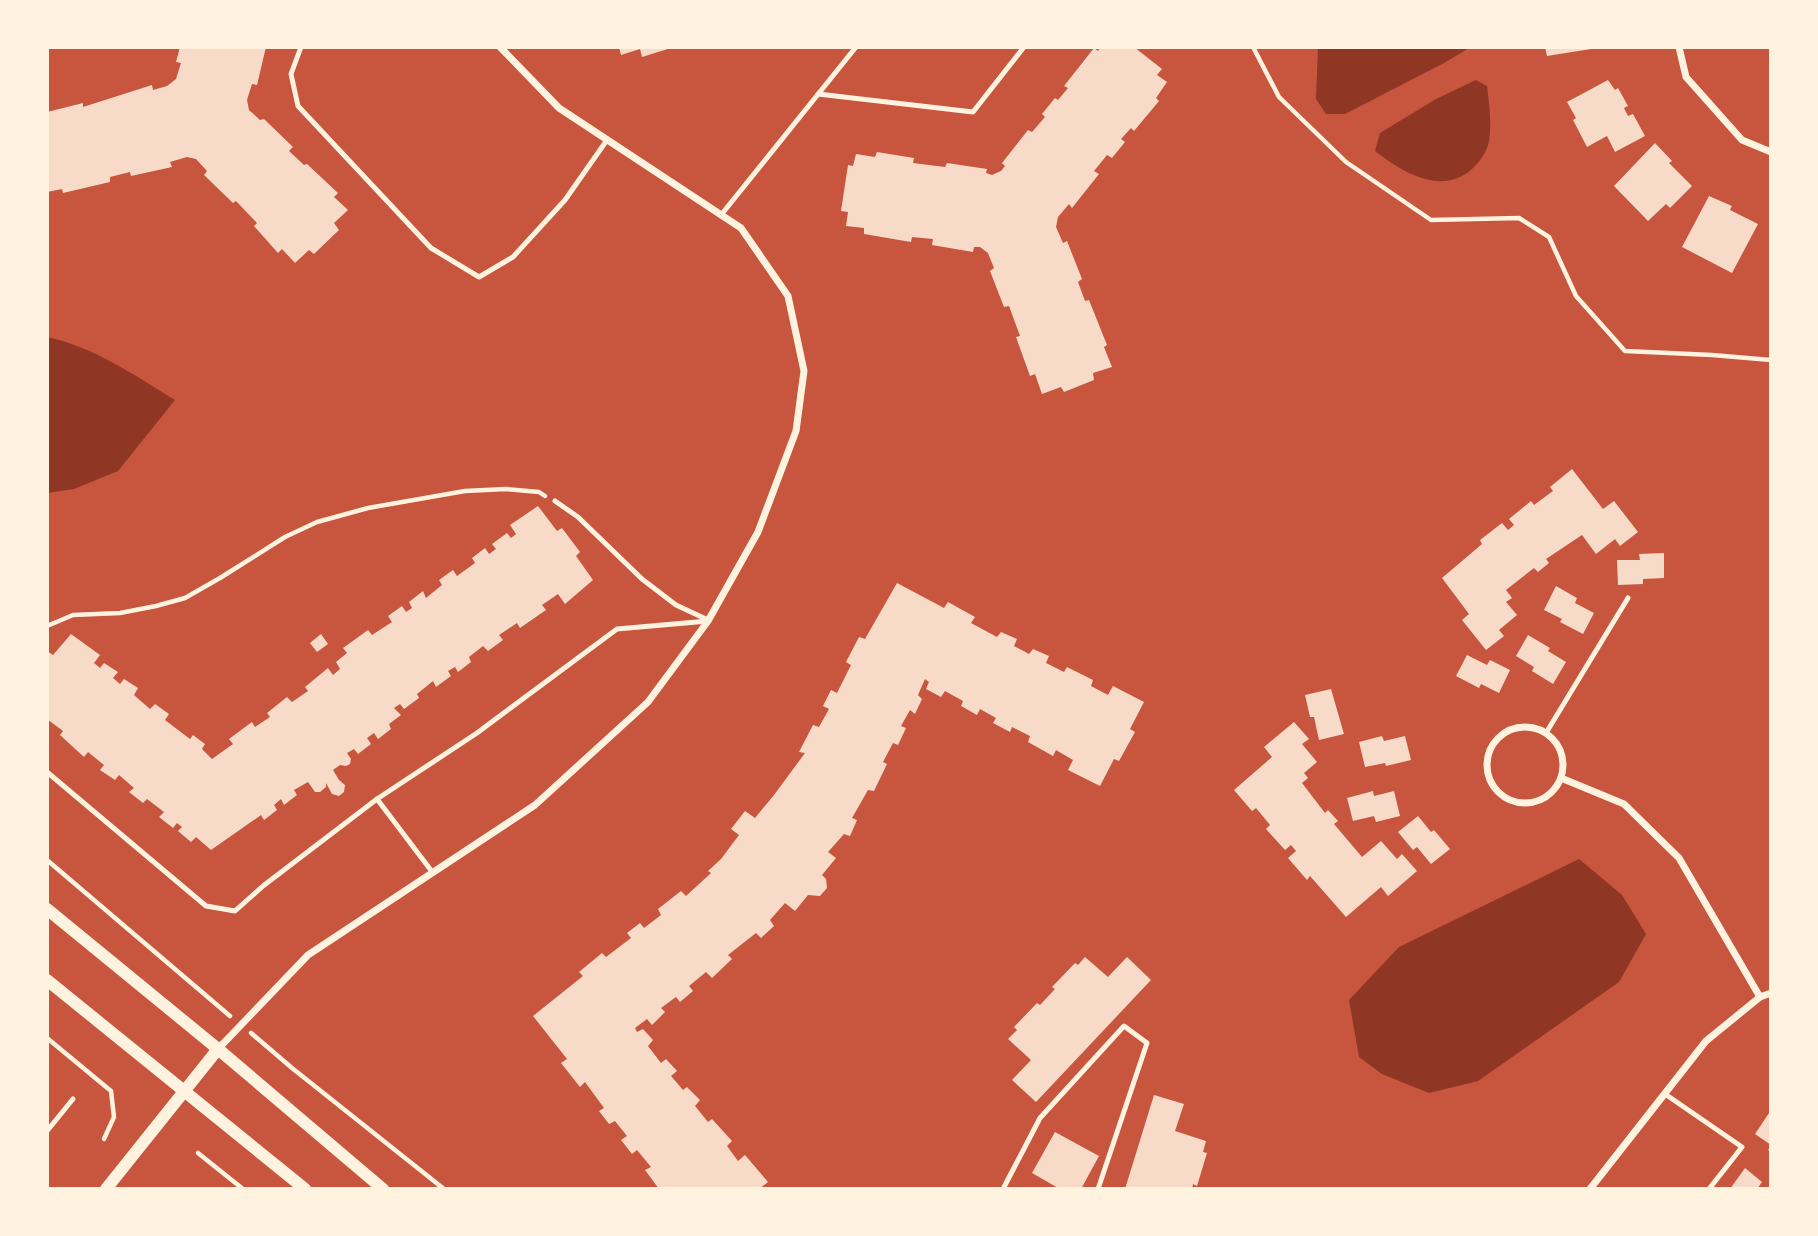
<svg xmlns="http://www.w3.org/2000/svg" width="1818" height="1236" viewBox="0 0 1818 1236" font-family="'Exo 2',sans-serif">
<rect width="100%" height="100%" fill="#c8553d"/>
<g fill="#8f3625">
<path d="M 1318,47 L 1471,47 L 1444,63 L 1345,114 L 1326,114 L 1316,99 Z"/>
<path d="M 1476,80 L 1487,86 C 1489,102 1492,125 1489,141 C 1487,152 1480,161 1473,168 C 1443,197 1402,172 1375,151 L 1380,133 L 1436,99 Z"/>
<path d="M 47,337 C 94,347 134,375 175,400 L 118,471 L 74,489 L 47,493 Z"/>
<path d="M 1579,859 L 1622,895 L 1646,934 L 1619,982 L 1478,1081 L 1429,1093 L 1382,1074 L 1359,1057 L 1349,1000 L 1399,947 Z"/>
</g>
<g fill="#f7dbc8">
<path d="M 180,47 L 266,47 L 257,85 L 252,84 L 247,100 L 249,110 L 260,120 L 264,119 L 293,147 L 289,151 L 304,165 L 307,164 L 338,193 L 334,197 L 348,210 L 334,223 L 339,230 L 314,254 L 309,250 L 295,263 L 282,249 L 278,253 L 254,226 L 257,223 L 236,201 L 233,203 L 204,175 L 207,171 L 196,159 L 187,157 L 170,162 L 172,167 L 131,176 L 130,172 L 110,177 L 110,182 L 63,193 L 62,189 L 47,192 L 47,112 L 83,103 L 83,107 L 152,85 L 153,90 L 167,86 L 176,79 L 181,63 L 176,62 Z"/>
<path d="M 619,47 L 671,47 L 671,48 L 642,57 L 640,49 L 621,55 Z"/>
<path d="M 1101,47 L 1134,47 L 1162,69 L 1157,75 L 1167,82 L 1156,98 L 1159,101 L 1134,131 L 1131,128 L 1121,139 L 1125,142 L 1112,158 L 1107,155 L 1094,171 L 1099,174 L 1072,208 L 1069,204 L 1058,217 L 1056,227 L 1063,243 L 1067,241 L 1082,279 L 1078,282 L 1085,301 L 1089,300 L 1107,345 L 1104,347 L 1112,367 L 1093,373 L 1094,380 L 1064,392 L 1061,387 L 1042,394 L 1035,374 L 1030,376 L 1016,337 L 1020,336 L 1009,306 L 1004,307 L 990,271 L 994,268 L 988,253 L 980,247 L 974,247 L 973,252 L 932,245 L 933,239 L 912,237 L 911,242 L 864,234 L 864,228 L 846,226 L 848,212 L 841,211 L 848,165 L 853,166 L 856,154 L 875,157 L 877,152 L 914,158 L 913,163 L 945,167 L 947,163 L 987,169 L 986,173 L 992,175 L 1001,171 L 1005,166 L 1002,163 L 1028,130 L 1032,132 L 1045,117 L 1042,114 L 1055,98 L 1058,100 L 1068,88 L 1064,86 L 1094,48 L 1098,51 Z"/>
<path d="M 1545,47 L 1591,47 L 1591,49 L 1547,56 Z"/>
<path d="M 1608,80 L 1615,90 L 1618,88 L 1628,106 L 1624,108 L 1628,116 L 1633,114 L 1645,136 L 1615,152 L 1607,136 L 1587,147 L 1573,120 L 1576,118 L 1567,102 Z"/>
<path d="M 1655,143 L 1672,161 L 1669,163 L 1692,186 L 1670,208 L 1666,204 L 1648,221 L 1614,186 Z"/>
<path d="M 1709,196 L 1732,206 L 1730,210 L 1758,224 L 1732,273 L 1682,247 Z"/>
<path d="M 1572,469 L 1603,509 L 1614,501 L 1638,532 L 1620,546 L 1615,539 L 1596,554 L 1582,535 L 1546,559 L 1549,563 L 1538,572 L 1534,568 L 1506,590 L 1512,598 L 1506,602 L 1517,615 L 1499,630 L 1504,636 L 1486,650 L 1462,620 L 1469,614 L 1442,578 L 1482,544 L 1480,540 L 1502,523 L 1508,530 L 1514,525 L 1509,519 L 1531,501 L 1534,505 L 1553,491 L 1550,487 Z"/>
<path d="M 538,506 L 557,531 L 562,528 L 580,552 L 576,556 L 593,580 L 565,604 L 558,594 L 542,605 L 546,610 L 520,628 L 517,623 L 499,635 L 503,640 L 488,651 L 483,646 L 469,657 L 471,662 L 458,672 L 455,667 L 448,671 L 451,676 L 436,687 L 433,681 L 417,694 L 419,698 L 404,709 L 400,704 L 394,708 L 401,715 L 389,724 L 391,729 L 378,739 L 374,733 L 367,738 L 371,744 L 358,754 L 354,749 L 347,753 L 351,759 L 350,764 L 346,766 L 340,765 L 333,770 L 339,780 L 345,785 L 344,792 L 339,796 L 332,794 L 326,783 L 326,787 L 320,792 L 315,792 L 308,782 L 294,790 L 297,795 L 284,805 L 281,799 L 274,805 L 277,810 L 264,820 L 261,815 L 211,850 L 196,837 L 191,842 L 178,831 L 182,827 L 177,823 L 173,828 L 159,817 L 164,812 L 147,799 L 143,803 L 129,792 L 134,788 L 119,775 L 115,780 L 100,770 L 104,765 L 88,752 L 84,757 L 60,735 L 63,731 L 47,719 L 47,651 L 53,655 L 71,634 L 100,655 L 94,663 L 100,668 L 104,663 L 118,672 L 113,678 L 120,684 L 124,679 L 138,688 L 134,695 L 150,709 L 155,704 L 169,714 L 165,720 L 190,739 L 193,735 L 205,744 L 202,749 L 212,759 L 233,744 L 229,739 L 252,722 L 255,727 L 270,717 L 267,713 L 287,697 L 292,702 L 308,691 L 305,687 L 328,668 L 333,675 L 340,669 L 336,662 L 347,653 L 343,648 L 368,630 L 372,635 L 392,622 L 388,616 L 402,606 L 406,612 L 412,608 L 409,602 L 423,591 L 426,598 L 442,585 L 439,580 L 453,570 L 457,576 L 475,563 L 472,558 L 485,548 L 489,554 L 496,549 L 492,544 L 507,533 L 511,538 L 516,534 L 510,525 Z"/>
<path d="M 1664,553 L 1664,578 L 1643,579 L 1643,584 L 1618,585 L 1617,560 L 1640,560 L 1639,554 Z"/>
<path d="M 897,583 L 944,608 L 948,602 L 975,617 L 971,623 L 997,637 L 1001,632 L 1017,639 L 1014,646 L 1029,654 L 1033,649 L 1049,656 L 1046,663 L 1064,672 L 1067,667 L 1093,680 L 1091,686 L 1108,695 L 1113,686 L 1144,702 L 1130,729 L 1135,732 L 1119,761 L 1114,759 L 1100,786 L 1068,770 L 1073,760 L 1056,750 L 1053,756 L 1028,742 L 1030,736 L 1012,727 L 1010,732 L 993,723 L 996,718 L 980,709 L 977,715 L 961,706 L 963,701 L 945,691 L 941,697 L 926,689 L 929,682 L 925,679 L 918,695 L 922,699 L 915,714 L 910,710 L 901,726 L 906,728 L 898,745 L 893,743 L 883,762 L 887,764 L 874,791 L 868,790 L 852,818 L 857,820 L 850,836 L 844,834 L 828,852 L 836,858 L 822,875 L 826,879 L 827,888 L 820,896 L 808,895 L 795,911 L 785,903 L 770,920 L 774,926 L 761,938 L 756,933 L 728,955 L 732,959 L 712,978 L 706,972 L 689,986 L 693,991 L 680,1002 L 676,997 L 661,1008 L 665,1012 L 652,1025 L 647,1019 L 635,1028 L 637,1032 L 643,1029 L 653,1040 L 648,1046 L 661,1063 L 666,1059 L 677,1071 L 671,1076 L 683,1090 L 687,1087 L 700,1100 L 695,1106 L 708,1122 L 712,1119 L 732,1141 L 727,1146 L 738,1161 L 745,1155 L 768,1182 L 759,1189 L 659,1189 L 645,1170 L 651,1167 L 637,1150 L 632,1154 L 621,1140 L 627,1136 L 615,1121 L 609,1124 L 599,1111 L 604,1108 L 585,1082 L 580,1087 L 561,1063 L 567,1059 L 533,1016 L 583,976 L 579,972 L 602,953 L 606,957 L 631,938 L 627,933 L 640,923 L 644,928 L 661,915 L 658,909 L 681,891 L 686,896 L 711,873 L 708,871 L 721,859 L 739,835 L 731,829 L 745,811 L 755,818 L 774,795 L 805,753 L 799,752 L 813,725 L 819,727 L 829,709 L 823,706 L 831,690 L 837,693 L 851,665 L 846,662 L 859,637 L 865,639 Z"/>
<path d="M 1556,586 L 1577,598 L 1575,603 L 1594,613 L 1583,634 L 1560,622 L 1562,619 L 1544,610 Z"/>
<path d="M 321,634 L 328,644 L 317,652 L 310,643 Z"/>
<path d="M 1528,635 L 1550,648 L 1548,651 L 1566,662 L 1553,684 L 1532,671 L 1534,667 L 1516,656 Z"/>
<path d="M 1467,655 L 1487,665 L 1490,660 L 1510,670 L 1499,693 L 1481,684 L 1479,688 L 1456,676 Z"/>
<path d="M 1331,689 L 1344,734 L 1319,740 L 1314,717 L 1310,717 L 1305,695 Z"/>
<path d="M 1294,722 L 1309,739 L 1302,744 L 1317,762 L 1304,773 L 1308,778 L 1302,783 L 1325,813 L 1328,810 L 1338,821 L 1334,824 L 1362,857 L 1381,841 L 1397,859 L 1402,854 L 1417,871 L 1388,896 L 1381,887 L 1346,917 L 1310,876 L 1307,880 L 1288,858 L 1296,851 L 1291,845 L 1285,850 L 1266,829 L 1270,825 L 1256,808 L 1252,811 L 1234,790 L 1272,757 L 1264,747 Z"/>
<path d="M 1382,736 L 1384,741 L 1405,736 L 1411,760 L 1386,766 L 1385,763 L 1365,767 L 1359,742 Z"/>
<path d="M 1373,791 L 1374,796 L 1394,791 L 1400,816 L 1376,822 L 1374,816 L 1353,821 L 1347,798 Z"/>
<path d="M 1418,816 L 1431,832 L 1434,830 L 1450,849 L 1431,864 L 1417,847 L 1413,850 L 1398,832 Z"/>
<path d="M 1085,957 L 1108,977 L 1127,957 L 1151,980 L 1036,1102 L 1012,1080 L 1031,1060 L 1008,1039 L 1017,1030 L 1014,1027 L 1037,1003 L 1040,1005 L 1055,989 L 1052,987 L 1075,963 L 1078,965 Z"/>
<path d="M 1154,1095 L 1184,1104 L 1175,1131 L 1206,1141 L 1203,1152 L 1207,1153 L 1197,1186 L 1193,1184 L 1192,1189 L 1125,1189 Z"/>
<path d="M 1769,1113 L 1771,1114 L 1771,1152 L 1768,1150 L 1771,1145 L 1755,1134 Z"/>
<path d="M 1055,1132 L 1099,1156 L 1081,1189 L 1060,1189 L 1032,1173 Z"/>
<path d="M 1745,1168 L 1762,1182 L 1757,1189 L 1730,1189 Z"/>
</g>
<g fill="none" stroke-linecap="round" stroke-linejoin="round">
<g stroke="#fff3e0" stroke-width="4.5">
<path d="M 1253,47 L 1279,97 L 1346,162 L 1431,220 L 1519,218 L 1549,237 L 1576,296 L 1625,351 L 1712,355 L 1771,360"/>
<path d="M 47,626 L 73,615 L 120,613 L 156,606 L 185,598 L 220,578 L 285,537 L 317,522 L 368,508 L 465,491 L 506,489 L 539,492 L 545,496"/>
<path d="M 47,860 L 230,1016"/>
<path d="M 251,1033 L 292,1068 L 444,1189"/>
<path d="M 47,1038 L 111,1091 L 114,1117 L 104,1139"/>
<path d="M 198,1153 L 243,1189"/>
</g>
<g stroke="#fff3e0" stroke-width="5">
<path d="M 301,47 L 291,74 L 298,106 L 431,248 L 479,277 L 513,257 L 565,200 L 607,140"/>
<path d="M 818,94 L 973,112 L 1024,47"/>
<path d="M 721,215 L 856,47"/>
<path d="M 555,501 L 578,517 L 642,579 L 676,605 L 706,619"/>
<path d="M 1546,733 L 1628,598"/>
<path d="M 47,772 L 206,906 L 235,911 L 263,886 L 377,799 L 433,873"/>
<path d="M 377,799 L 477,733 L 617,629 L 708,621"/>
<path d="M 1665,1094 L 1742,1147 L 1709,1189"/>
<path d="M 47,1131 L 73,1099"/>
<path d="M 1003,1189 L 1040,1118 L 1124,1026 L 1147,1043 L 1098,1189"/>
</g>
<g stroke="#fff3e0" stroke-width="7">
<path d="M 1679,47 L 1686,77 L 1742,140 L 1771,152"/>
<circle cx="1525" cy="765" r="38"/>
<path d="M 1561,778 L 1624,804 L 1679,858 L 1760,997"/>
<path d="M 218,1049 L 308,955 L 535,805 L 648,702 L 708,621 L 758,532 L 796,431 L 804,371 L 788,296 L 741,228 L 559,108 L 500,47"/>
<path d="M 1590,1189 L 1706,1041 L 1760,997 L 1771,993"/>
</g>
<g stroke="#fff3e0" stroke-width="12">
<path d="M 47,909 L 218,1049 L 383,1189"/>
<path d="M 47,980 L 305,1189"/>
<path d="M 106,1189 L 218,1049"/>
</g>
</g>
<rect width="1818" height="1236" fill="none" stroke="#fff3e0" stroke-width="98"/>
</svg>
